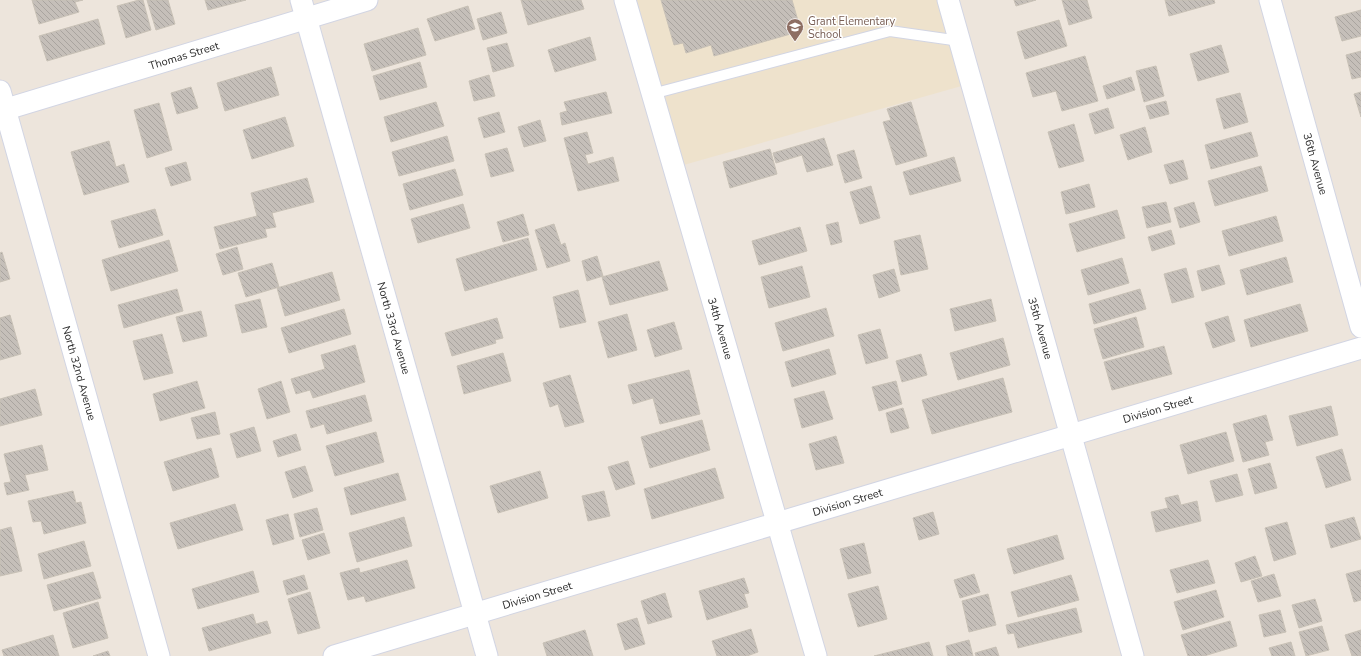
<svg xmlns="http://www.w3.org/2000/svg" width="1361" height="656" viewBox="0 0 1361 656" font-family="'Nunito Sans',sans-serif">
<defs>
<pattern id="building-back-hatch" width="6" height="6" patternUnits="userSpaceOnUse"><rect width="6" height="6" fill="#c5bfb9"/><path d="M-1 5l2 2M0 0l6 6M5-1l2 2" fill="none" stroke="#a9a49f"/></pattern>
</defs>
<rect width="100%" height="100%" fill="#ede5dc"/>
<path fill="#eee2cc" d="M 624,0 L 940,0 L 965,85 L 673,168 Z"/>
<g fill="url(#building-back-hatch)" stroke="#c8c1b6">
<path d="M 32,0 L 83,0 L 75,2 L 79,12 L 39,24 Z"/>
<path d="M 139,0 L 143,0 L 151,30 L 126,38 L 117,6 Z"/>
<path d="M 147,0 L 168,0 L 175,24 L 156,30 Z"/>
<path d="M 205,0 L 246,0 L 208,10 Z"/>
<path d="M 521,0 L 581,0 L 584,9 L 528,25 Z"/>
<path d="M 661,0 L 792,0 L 801,31 L 714,56 L 711,45 L 686,53 L 683,43 L 674,45 Z"/>
<path d="M 1014,0 L 1036,0 L 1016,6 Z"/>
<path d="M 1062,0 L 1087,0 L 1092,18 L 1069,25 Z"/>
<path d="M 1165,0 L 1214,0 L 1215,3 L 1169,16 Z"/>
<path d="M 468,6 L 475,29 L 435,41 L 427,19 Z"/>
<path d="M 1361,10 L 1361,36 L 1342,41 L 1335,17 Z"/>
<path d="M 501,12 L 507,33 L 483,40 L 477,19 Z"/>
<path d="M 98,19 L 105,44 L 47,61 L 39,36 Z"/>
<path d="M 1059,20 L 1067,46 L 1025,59 L 1017,32 Z"/>
<path d="M 418,28 L 426,55 L 372,71 L 364,44 Z"/>
<path d="M 590,37 L 596,60 L 555,72 L 548,50 Z"/>
<path d="M 507,43 L 514,66 L 493,72 L 487,48 Z"/>
<path d="M 1221,45 L 1229,72 L 1198,81 L 1190,54 Z"/>
<path d="M 1361,51 L 1361,77 L 1352,79 L 1346,55 Z"/>
<path d="M 1085,56 L 1098,101 L 1062,111 L 1056,91 L 1033,97 L 1026,73 Z"/>
<path d="M 420,62 L 427,87 L 380,100 L 373,76 Z"/>
<path d="M 1156,66 L 1164,96 L 1144,102 L 1136,71 Z"/>
<path d="M 271,67 L 279,95 L 225,111 L 217,83 Z"/>
<path d="M 489,75 L 495,96 L 474,101 L 469,81 Z"/>
<path d="M 1131,77 L 1135,90 L 1107,99 L 1103,86 Z"/>
<path d="M 191,87 L 198,108 L 177,114 L 171,93 Z"/>
<path d="M 606,92 L 612,113 L 562,125 L 560,113 L 567,111 L 564,102 Z"/>
<path d="M 1361,92 L 1361,117 L 1354,94 Z"/>
<path d="M 1240,93 L 1248,122 L 1224,129 L 1216,99 Z"/>
<path d="M 1166,101 L 1169,114 L 1150,119 L 1146,106 Z"/>
<path d="M 436,102 L 444,126 L 391,142 L 384,117 Z"/>
<path d="M 911,102 L 927,156 L 896,165 L 883,122 L 891,120 L 887,109 Z"/>
<path d="M 159,103 L 172,150 L 147,158 L 134,110 Z"/>
<path d="M 1108,108 L 1114,128 L 1095,134 L 1089,114 Z"/>
<path d="M 499,112 L 505,132 L 484,138 L 478,118 Z"/>
<path d="M 285,117 L 294,146 L 252,159 L 243,130 Z"/>
<path d="M 540,120 L 546,141 L 524,147 L 518,127 Z"/>
<path d="M 1074,124 L 1084,161 L 1059,168 L 1048,132 Z"/>
<path d="M 1145,127 L 1152,152 L 1128,160 L 1120,135 Z"/>
<path d="M 587,132 L 593,153 L 585,155 L 588,164 L 613,157 L 619,181 L 578,191 L 564,138 Z"/>
<path d="M 1251,132 L 1258,156 L 1211,169 L 1205,145 Z"/>
<path d="M 447,136 L 454,161 L 399,176 L 392,152 Z"/>
<path d="M 824,138 L 833,165 L 807,172 L 802,155 L 776,163 L 773,153 Z"/>
<path d="M 109,141 L 116,167 L 124,164 L 129,182 L 84,195 L 71,152 Z"/>
<path d="M 507,148 L 514,171 L 491,177 L 485,154 Z"/>
<path d="M 770,149 L 777,174 L 730,188 L 723,162 Z"/>
<path d="M 854,150 L 862,178 L 845,183 L 837,155 Z"/>
<path d="M 954,157 L 961,181 L 910,195 L 903,172 Z"/>
<path d="M 1183,160 L 1188,179 L 1170,184 L 1164,165 Z"/>
<path d="M 186,162 L 191,180 L 171,186 L 165,168 Z"/>
<path d="M 1261,166 L 1268,191 L 1215,206 L 1208,181 Z"/>
<path d="M 455,169 L 463,195 L 410,210 L 403,184 Z"/>
<path d="M 307,178 L 314,202 L 272,213 L 276,227 L 265,229 L 267,237 L 220,249 L 214,227 L 257,216 L 251,193 Z"/>
<path d="M 1089,184 L 1095,207 L 1066,214 L 1061,192 Z"/>
<path d="M 871,186 L 880,218 L 860,224 L 850,192 Z"/>
<path d="M 1166,202 L 1171,222 L 1147,228 L 1142,207 Z"/>
<path d="M 1194,202 L 1200,222 L 1180,228 L 1174,208 Z"/>
<path d="M 463,204 L 470,228 L 418,243 L 411,219 Z"/>
<path d="M 155,209 L 163,235 L 119,248 L 111,221 Z"/>
<path d="M 1117,210 L 1125,238 L 1077,252 L 1069,224 Z"/>
<path d="M 523,214 L 529,235 L 503,242 L 497,222 Z"/>
<path d="M 1276,216 L 1283,241 L 1229,256 L 1222,231 Z"/>
<path d="M 838,222 L 842,242 L 831,245 L 826,225 Z"/>
<path d="M 554,224 L 561,245 L 565,243 L 570,261 L 547,268 L 535,230 Z"/>
<path d="M 800,227 L 807,251 L 759,265 L 752,241 Z"/>
<path d="M 1171,230 L 1175,244 L 1152,251 L 1148,237 Z"/>
<path d="M 920,235 L 928,269 L 901,275 L 894,241 Z"/>
<path d="M 528,238 L 537,270 L 465,291 L 456,259 Z"/>
<path d="M 169,240 L 178,271 L 111,291 L 102,260 Z"/>
<path d="M 237,247 L 243,269 L 223,275 L 216,254 Z"/>
<path d="M 2,252 L 10,279 L 0,282 L 0,253 Z"/>
<path d="M 597,256 L 603,276 L 587,281 L 582,261 Z"/>
<path d="M 1286,257 L 1293,282 L 1247,295 L 1240,270 Z"/>
<path d="M 1122,258 L 1129,283 L 1088,295 L 1081,270 Z"/>
<path d="M 659,261 L 668,290 L 610,305 L 602,277 Z"/>
<path d="M 272,263 L 279,287 L 246,297 L 238,273 Z"/>
<path d="M 1219,265 L 1225,284 L 1202,291 L 1197,271 Z"/>
<path d="M 802,266 L 810,297 L 769,308 L 761,277 Z"/>
<path d="M 1186,268 L 1194,297 L 1172,303 L 1164,274 Z"/>
<path d="M 894,269 L 900,291 L 879,298 L 873,275 Z"/>
<path d="M 332,272 L 340,300 L 285,316 L 277,288 Z"/>
<path d="M 177,289 L 183,311 L 124,328 L 118,305 Z"/>
<path d="M 1140,289 L 1146,309 L 1094,324 L 1089,304 Z"/>
<path d="M 578,290 L 586,322 L 560,328 L 553,297 Z"/>
<path d="M 260,299 L 267,327 L 242,333 L 235,305 Z"/>
<path d="M 991,299 L 996,321 L 955,331 L 950,309 Z"/>
<path d="M 1300,304 L 1308,331 L 1251,347 L 1244,320 Z"/>
<path d="M 826,308 L 834,336 L 783,351 L 775,323 Z"/>
<path d="M 344,309 L 351,334 L 289,353 L 281,328 Z"/>
<path d="M 201,311 L 207,336 L 183,342 L 176,317 Z"/>
<path d="M 627,314 L 637,350 L 608,358 L 598,322 Z"/>
<path d="M 10,315 L 21,354 L 0,360 L 0,318 Z"/>
<path d="M 1228,316 L 1235,341 L 1213,348 L 1205,323 Z"/>
<path d="M 1136,317 L 1144,347 L 1103,359 L 1094,329 Z"/>
<path d="M 497,318 L 503,338 L 495,340 L 496,343 L 452,356 L 445,333 Z"/>
<path d="M 674,322 L 682,349 L 655,357 L 647,330 Z"/>
<path d="M 880,329 L 888,358 L 866,364 L 858,335 Z"/>
<path d="M 162,334 L 173,373 L 144,380 L 133,341 Z"/>
<path d="M 1003,338 L 1010,365 L 958,380 L 950,353 Z"/>
<path d="M 355,345 L 365,382 L 313,398 L 310,390 L 296,394 L 291,379 L 325,369 L 321,355 Z"/>
<path d="M 1164,346 L 1172,374 L 1112,390 L 1104,362 Z"/>
<path d="M 829,349 L 836,374 L 792,387 L 785,362 Z"/>
<path d="M 503,353 L 511,381 L 464,394 L 457,366 Z"/>
<path d="M 921,354 L 927,375 L 902,382 L 896,361 Z"/>
<path d="M 689,370 L 700,414 L 660,424 L 653,398 L 633,404 L 628,385 Z"/>
<path d="M 570,375 L 584,422 L 565,427 L 558,404 L 550,407 L 543,383 Z"/>
<path d="M 1003,378 L 1012,412 L 932,434 L 922,400 Z"/>
<path d="M 197,381 L 205,408 L 160,421 L 153,394 Z"/>
<path d="M 281,381 L 290,412 L 267,419 L 258,389 Z"/>
<path d="M 896,381 L 902,404 L 879,411 L 872,387 Z"/>
<path d="M 35,389 L 42,415 L 0,426 L 0,399 Z"/>
<path d="M 824,391 L 833,419 L 802,428 L 794,399 Z"/>
<path d="M 365,395 L 372,421 L 327,434 L 324,424 L 311,428 L 306,411 Z"/>
<path d="M 1331,406 L 1338,435 L 1297,446 L 1289,416 Z"/>
<path d="M 903,408 L 909,428 L 891,433 L 886,413 Z"/>
<path d="M 215,412 L 220,434 L 197,439 L 191,418 Z"/>
<path d="M 1266,415 L 1273,440 L 1265,442 L 1269,455 L 1243,462 L 1233,424 Z"/>
<path d="M 702,420 L 710,450 L 650,468 L 641,437 Z"/>
<path d="M 254,427 L 261,451 L 237,458 L 230,434 Z"/>
<path d="M 376,432 L 384,462 L 335,476 L 326,446 Z"/>
<path d="M 1226,432 L 1234,461 L 1188,474 L 1180,445 Z"/>
<path d="M 296,434 L 301,450 L 278,457 L 273,441 Z"/>
<path d="M 836,436 L 844,463 L 816,470 L 809,444 Z"/>
<path d="M 42,445 L 48,470 L 25,475 L 29,490 L 7,495 L 4,483 L 11,482 L 4,454 Z"/>
<path d="M 211,448 L 219,477 L 173,491 L 164,462 Z"/>
<path d="M 1342,449 L 1351,480 L 1326,488 L 1316,457 Z"/>
<path d="M 628,461 L 635,484 L 616,490 L 608,467 Z"/>
<path d="M 1270,463 L 1277,488 L 1255,494 L 1248,469 Z"/>
<path d="M 305,466 L 313,491 L 293,498 L 285,472 Z"/>
<path d="M 715,468 L 724,498 L 652,519 L 644,489 Z"/>
<path d="M 540,471 L 548,498 L 498,513 L 490,486 Z"/>
<path d="M 398,473 L 406,500 L 351,515 L 344,488 Z"/>
<path d="M 1237,474 L 1243,495 L 1216,502 L 1210,481 Z"/>
<path d="M 73,491 L 76,503 L 81,502 L 86,523 L 44,534 L 41,521 L 33,522 L 28,501 Z"/>
<path d="M 604,491 L 610,516 L 588,521 L 582,496 Z"/>
<path d="M 1178,495 L 1181,505 L 1197,501 L 1201,521 L 1156,532 L 1151,512 L 1168,508 L 1165,498 Z"/>
<path d="M 235,504 L 243,530 L 178,549 L 170,523 Z"/>
<path d="M 317,508 L 323,530 L 300,537 L 294,514 Z"/>
<path d="M 933,512 L 939,534 L 919,540 L 913,518 Z"/>
<path d="M 288,514 L 294,539 L 273,545 L 266,520 Z"/>
<path d="M 404,517 L 412,546 L 357,562 L 349,533 Z"/>
<path d="M 1354,517 L 1361,539 L 1331,548 L 1325,525 Z"/>
<path d="M 1287,522 L 1296,554 L 1274,561 L 1265,528 Z"/>
<path d="M 11,527 L 22,571 L 0,576 L 0,530 Z"/>
<path d="M 324,533 L 330,553 L 308,560 L 302,540 Z"/>
<path d="M 1057,535 L 1064,559 L 1014,574 L 1007,549 Z"/>
<path d="M 84,541 L 91,566 L 44,579 L 38,554 Z"/>
<path d="M 864,543 L 871,573 L 848,579 L 840,549 Z"/>
<path d="M 1255,556 L 1262,576 L 1241,582 L 1235,563 Z"/>
<path d="M 407,560 L 415,588 L 366,602 L 364,596 L 348,600 L 340,573 L 359,568 L 360,573 Z"/>
<path d="M 1208,560 L 1215,583 L 1177,593 L 1170,570 Z"/>
<path d="M 1361,570 L 1361,600 L 1354,602 L 1346,574 Z"/>
<path d="M 253,571 L 259,592 L 198,609 L 192,589 Z"/>
<path d="M 93,572 L 101,598 L 54,611 L 47,585 Z"/>
<path d="M 974,574 L 980,592 L 960,598 L 954,580 Z"/>
<path d="M 1274,574 L 1281,596 L 1258,602 L 1251,581 Z"/>
<path d="M 304,575 L 308,589 L 287,595 L 283,581 Z"/>
<path d="M 1071,575 L 1079,600 L 1018,617 L 1011,592 Z"/>
<path d="M 744,578 L 749,593 L 744,594 L 748,607 L 707,620 L 699,591 Z"/>
<path d="M 878,586 L 887,619 L 858,627 L 848,594 Z"/>
<path d="M 1216,590 L 1224,617 L 1183,630 L 1174,602 Z"/>
<path d="M 310,592 L 320,628 L 298,634 L 288,599 Z"/>
<path d="M 665,593 L 672,617 L 648,624 L 641,601 Z"/>
<path d="M 988,594 L 996,625 L 969,632 L 962,601 Z"/>
<path d="M 1315,599 L 1322,621 L 1299,628 L 1292,605 Z"/>
<path d="M 98,602 L 108,638 L 73,648 L 63,613 Z"/>
<path d="M 1076,608 L 1082,632 L 1018,648 L 1014,633 L 1008,634 L 1006,625 Z"/>
<path d="M 1280,610 L 1286,632 L 1264,637 L 1259,615 Z"/>
<path d="M 253,614 L 256,624 L 267,621 L 271,633 L 209,651 L 202,628 Z"/>
<path d="M 637,618 L 645,644 L 625,650 L 617,624 Z"/>
<path d="M 1230,621 L 1237,646 L 1204,656 L 1188,656 L 1181,635 Z"/>
<path d="M 1322,626 L 1329,650 L 1306,656 L 1299,632 Z"/>
<path d="M 751,629 L 758,652 L 747,656 L 717,656 L 712,641 Z"/>
<path d="M 585,630 L 593,656 L 547,656 L 543,643 Z"/>
<path d="M 1361,630 L 1361,656 L 1352,656 L 1345,635 Z"/>
<path d="M 53,635 L 59,656 L 4,656 L 2,650 Z"/>
<path d="M 969,640 L 973,656 L 948,656 L 946,646 Z"/>
<path d="M 929,642 L 933,656 L 874,656 Z"/>
<path d="M 1291,642 L 1295,656 L 1272,656 L 1269,648 Z"/>
<path d="M 996,647 L 999,656 L 976,656 L 975,653 Z"/>
<path d="M 108,651 L 110,656 L 93,656 Z"/>
</g>
<g fill="none" stroke-linecap="round" stroke-linejoin="round">
<g stroke="#d2d5e3" stroke-width="12">
<path id="service" d="M 652,94 L 890,31 L 960,41"/>
</g>
<g stroke="#d2d5e3" stroke-width="23">
<g id="minor">
<path id="s1" d="M 301,0 L 487,656"/>
<path id="s2" d="M 625,0 C 687,219 754,437 816,656"/>
<path id="s3" d="M 948,0 L 1133,656"/>
<path id="s4" d="M 1270,0 L 1361,327"/>
<path id="s5" d="M 0,91 L 159,656"/>
<path id="s6" d="M 0,111 L 367,0"/>
<path id="s7" d="M 334,656 L 1361,348"/>
</g>
</g>
<use href="#service" stroke="#fff" stroke-width="10"/>
<use href="#minor" stroke="#fff" stroke-width="21"/>
</g>
<defs>
<g id="school-pin" transform="scale(0.9)"><path d="M0 17L-7.5 6A9.5 9.5 0 1 1 7.5 6Z" fill="#8d6e63" stroke="#fff"/><path d="M0-5L7-2L0 1L-7-2ZM-4 1L0 2.5L4 1V4Q0 6-4 4Z" fill="#fff"/></g>
</defs>
<g fill-rule="evenodd">
<use href="#school-pin" x="795" y="27"/>
</g>
<g text-anchor="middle" stroke-width="3" stroke-linejoin="round" paint-order="stroke">
<g font-size="11" fill="#785e54" stroke="#fff" text-anchor="start">
<text x="808" y="25">Grant Elementary<tspan x="808" dy="13">School</tspan></text>
</g>
<g font-size="11" fill="#2b2b2b" stroke="#fff">
<text dy="4" stroke="none"><textPath href="#s6" startOffset="192">Thomas Street</textPath></text>
<text dy="4" stroke="none"><textPath href="#s4" startOffset="170">36th Avenue</textPath></text>
<text dy="4" stroke="none"><textPath href="#s1" startOffset="341">North 33rd Avenue</textPath></text>
<text dy="4" stroke="none"><textPath href="#s2" startOffset="342">34th Avenue</textPath></text>
<text dy="4" stroke="none"><textPath href="#s3" startOffset="341">35th Avenue</textPath></text>
<text dy="4" stroke="none"><textPath href="#s5" startOffset="293">North 32nd Avenue</textPath></text>
<text dy="4" stroke="none"><textPath href="#s7" startOffset="860">Division Street</textPath></text>
<text dy="4" stroke="none"><textPath href="#s7" startOffset="536">Division Street</textPath></text>
<text dy="4" stroke="none"><textPath href="#s7" startOffset="212">Division Street</textPath></text>
</g>
</g>
</svg>
